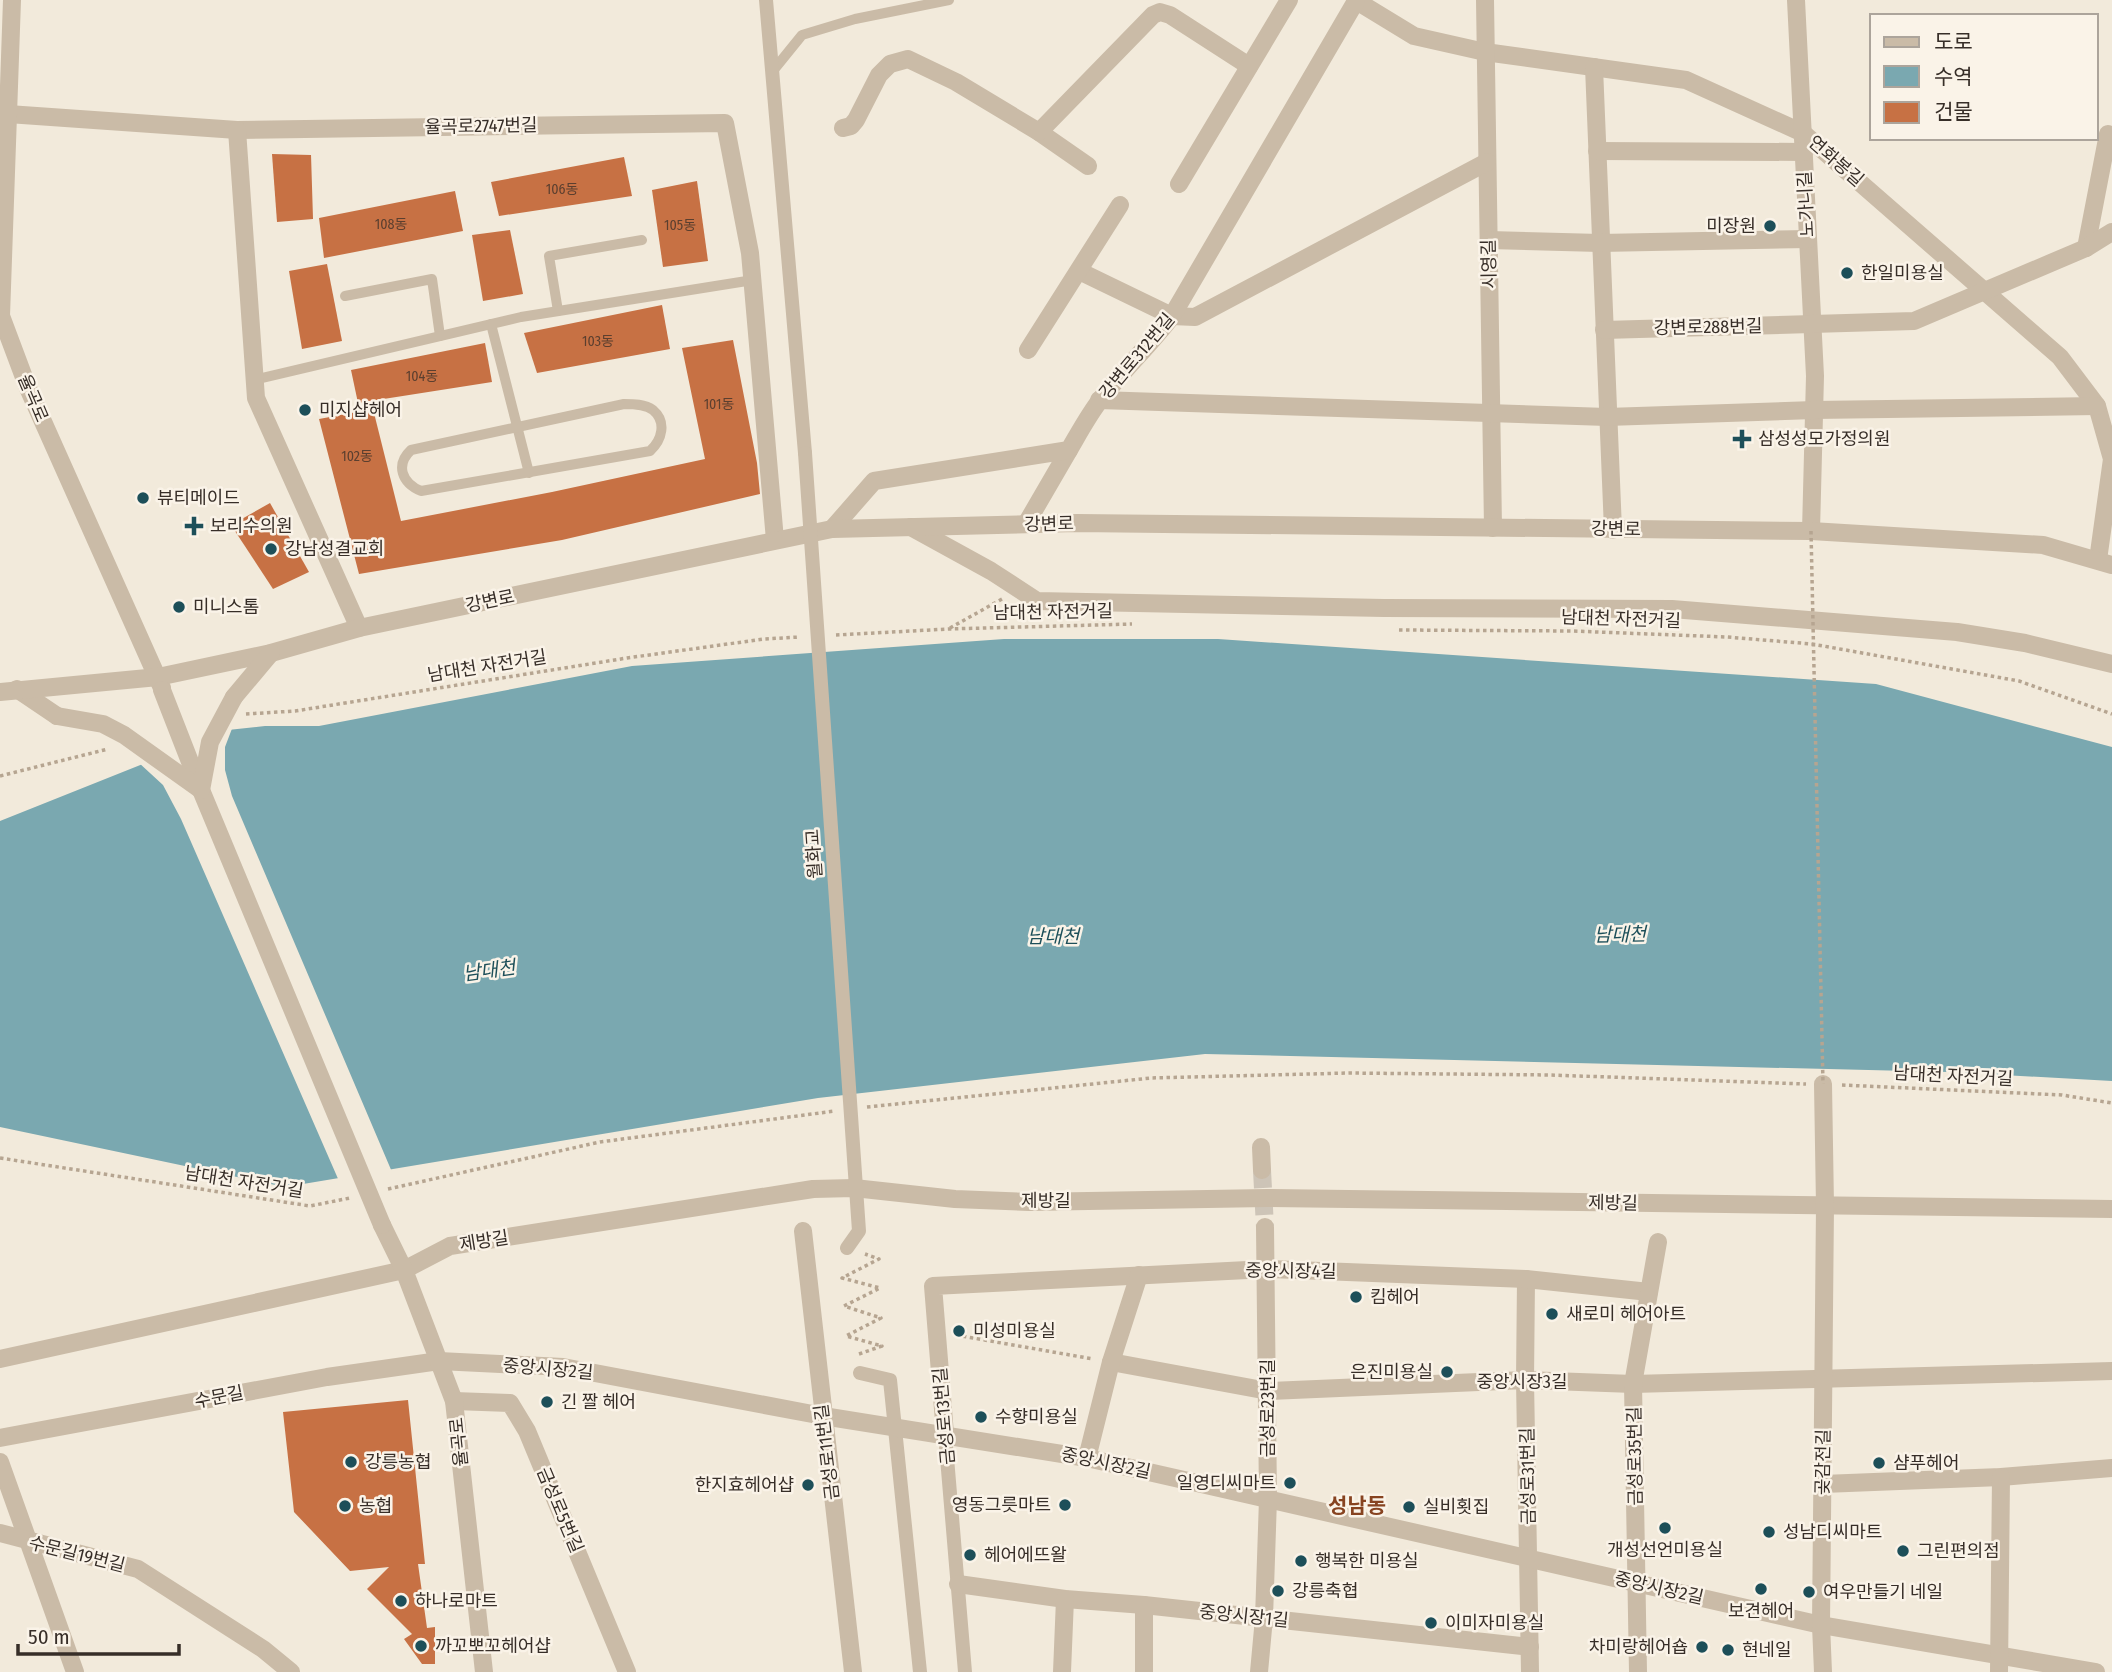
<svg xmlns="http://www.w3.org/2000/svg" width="2112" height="1672" viewBox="0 0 2112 1672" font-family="'Fira Sans Condensed','Noto Sans KR',sans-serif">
<rect width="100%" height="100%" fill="#f2eadb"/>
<path fill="#7aa8b0" d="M 1004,639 L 1218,639 L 1876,684 L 2112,747 L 2112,1081 L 1949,1072 L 1205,1054 L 818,1098 L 285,1187 L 0,1127 L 0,821 L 228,730 L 265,726 L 319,726 L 632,666 Z"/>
<path fill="#f2eadb" d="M 233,726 L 225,747 L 225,770 L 232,796 L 392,1172 L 339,1181 L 181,819 L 163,785 L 138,762 Z"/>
<g fill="#c77144">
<path d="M 272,154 L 311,155 L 313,219 L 277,222 Z"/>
<path d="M 624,157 L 632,196 L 499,216 L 491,182 Z"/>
<path d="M 697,181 L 708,261 L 663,267 L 652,190 Z"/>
<path d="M 455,191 L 463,231 L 324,258 L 319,218 Z"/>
<path d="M 510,230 L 523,294 L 483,301 L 472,235 Z"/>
<path d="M 327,264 L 342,341 L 302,349 L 289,271 Z"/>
<path d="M 662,305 L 670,349 L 537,373 L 524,333 Z"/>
<path d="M 733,340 L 757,463 L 760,494 L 562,540 L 359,574 L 319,419 L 373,409 L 401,521 L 552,492 L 705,459 L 682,348 Z"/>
<path d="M 485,343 L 492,382 L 358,403 L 351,370 Z"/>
<path d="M 270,503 L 309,572 L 273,589 L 231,525 Z"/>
<path d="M 408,1400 L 425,1564 L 418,1564 L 427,1628 L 435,1627 L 435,1664 L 422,1664 L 404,1639 L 412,1634 L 367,1589 L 389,1567 L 350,1571 L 294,1512 L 283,1412 Z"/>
</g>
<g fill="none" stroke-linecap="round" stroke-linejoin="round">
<path stroke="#cdc4b7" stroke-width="18" stroke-dasharray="18 9" stroke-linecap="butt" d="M 1262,1170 L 1265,1227"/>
<g stroke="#b6a591" stroke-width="3.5" stroke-dasharray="3.5 3.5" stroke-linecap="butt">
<path d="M 950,628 L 1002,599"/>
<path d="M 1399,630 L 1572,631 L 1727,637 L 1812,644 L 2019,681 L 2112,714"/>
<path d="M 836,635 L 948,629 L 1132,624"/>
<path d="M 246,714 L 295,711 L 627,658 L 764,639 L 800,637"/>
<path d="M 0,776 L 108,749"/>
<path d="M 1842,1085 L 2062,1095 L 2112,1103"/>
<path d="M 867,1107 L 1151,1078 L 1349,1073 L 1551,1075 L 1806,1084"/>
<path d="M 0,1158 L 310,1206 L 350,1198"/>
<path d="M 388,1189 L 600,1142 L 835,1111"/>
<path d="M 956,1335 L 1093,1359"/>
<path d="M 859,1354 L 882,1346 L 846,1336 L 881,1318 L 844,1306 L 880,1288 L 842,1278 L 879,1259 L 865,1254"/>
</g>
<g stroke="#cabba7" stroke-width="10">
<path d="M 772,72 L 802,35 L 855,19 L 949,0"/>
<path d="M 345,296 L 432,279 L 440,336"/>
<path d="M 558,311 L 549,256 L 642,240"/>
<path d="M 491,324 L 529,473"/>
<path d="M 254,380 L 521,317 L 753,280"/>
<path d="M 624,404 C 633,404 645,404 653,410 C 667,422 662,440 650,451 L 421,491 C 402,483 395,465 411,450 Z"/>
</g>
<g stroke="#cabba7" stroke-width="14">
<path d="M 766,0 L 805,453"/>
<path d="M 860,1373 L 890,1380 L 920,1672"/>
<path d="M 945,1434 L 965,1672"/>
</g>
<g stroke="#cabba7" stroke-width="18">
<path d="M 1355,0 L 1414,36 L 1485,52 L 1686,80 L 1803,133 L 2060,357 L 2097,406 L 2112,459 L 2098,560"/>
<path d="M 1485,0 L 1493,528"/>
<path d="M 1796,0 L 1815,376 L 1811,531"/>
<path d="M 1594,67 L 1613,530"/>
<path d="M 8,114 L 237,130 L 725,123 L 750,253 L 775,540"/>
<path d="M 843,128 L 851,126 L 856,120 L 879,75 L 890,64 L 908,59 L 956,82 L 1039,132 L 1088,166"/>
<path d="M 237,130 L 256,398 L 359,628"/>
<path d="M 1039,132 L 1153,15 L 1160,12 L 1170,15 L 1249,66"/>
<path d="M 1597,151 L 1804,152"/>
<path d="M 1179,184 L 1289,0"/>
<path d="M 1489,240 L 1600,243 L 1808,239"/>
<path d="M 2086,248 L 2108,134"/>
<path d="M 1079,271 L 1172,316 L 1195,317 L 1487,162"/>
<path d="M 1604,330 L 1914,321 L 2086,248 L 2112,232"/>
<path d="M 1028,350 L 1120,205"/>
<path d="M 1099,400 L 1607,417 L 1814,410 L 2097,406"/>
<path d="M 1026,524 L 1069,450"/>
<path d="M 911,527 L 991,571 L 1037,601 L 1384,608 L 1672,609 L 1957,632 L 2025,643 L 2112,664"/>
<path d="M 832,529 L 874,481 L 1069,450 C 1079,433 1089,414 1101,399 C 1123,370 1150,345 1172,316 L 1356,1"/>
<path d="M 1261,1147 L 1262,1170"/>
<path d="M 803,1231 L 853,1672"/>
<path d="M 1526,1279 L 1525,1380 L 1530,1672"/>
<path d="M 0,1359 L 404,1270 L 450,1246 L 813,1189 L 854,1188 L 955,1199 L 1029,1202 L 1267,1198 L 2112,1209"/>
<path d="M 1111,1362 L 1268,1391 L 1525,1380 L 1633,1384 L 2112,1371"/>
<path d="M 454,1401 L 510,1403 L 527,1431 L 627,1672"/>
<path d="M 945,1434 L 933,1286 L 1267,1269 L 1526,1279 L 1649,1292"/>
<path d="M 0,1438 L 327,1377 L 439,1361 L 563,1367 L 823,1416 L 1087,1458 L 1821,1625 L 2096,1672"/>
<path d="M 1087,1458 L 1111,1362 L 1139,1275"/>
<path d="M 0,1462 L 75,1672"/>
<path d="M 1823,1484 L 2001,1477 L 2112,1468"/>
<path d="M 0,1533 L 138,1569 L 263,1649 L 291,1672"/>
<path d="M 958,1584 L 1065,1599 L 1144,1605 L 1530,1647"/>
<path d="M 1062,1672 L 1065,1599"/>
<path d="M 1144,1672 L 1144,1605"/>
<path d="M 1259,1672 L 1264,1618 L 1268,1499 L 1265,1227"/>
<path d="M 1638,1672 L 1633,1384 L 1658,1242"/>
<path d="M 1823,1672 L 1821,1625 L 1825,1206 L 1823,1084"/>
<path d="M 1999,1672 L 2001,1477"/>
</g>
<g stroke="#cabba7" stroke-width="18">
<path d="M 12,0 L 1,316 L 28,388 L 162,688"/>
<path d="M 17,689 L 57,716"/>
<path d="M 0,692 L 158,677 L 271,653 L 359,628 L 832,529 L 1077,523 L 1811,531 L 2043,545 L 2112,565"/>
<path d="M 234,697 L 271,653"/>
<path d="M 382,1225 L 404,1270 L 454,1401 L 484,1672"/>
</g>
<path stroke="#b6a591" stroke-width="3.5" stroke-dasharray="3.5 3.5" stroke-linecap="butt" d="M 1811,531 L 1823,1084"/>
<path stroke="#cabba7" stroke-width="14" d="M 805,453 L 859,1231 L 847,1248"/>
<g stroke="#cabba7" stroke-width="18">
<path d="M 162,690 L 201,790 L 382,1225"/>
<path d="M 57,716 L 103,724 L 124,735 L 201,790 L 210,742 L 234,697"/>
</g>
</g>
<g fill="#1d4f59" stroke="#faf3e8" stroke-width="2.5">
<circle cx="1770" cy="226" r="7"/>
<circle cx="1847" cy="273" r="7"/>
<circle cx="305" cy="410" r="7"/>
<path d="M1738.5 428.5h7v7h7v7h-7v7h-7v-7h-7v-7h7z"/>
<circle cx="143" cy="498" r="7"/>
<path d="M190.5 515.5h7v7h7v7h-7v7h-7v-7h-7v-7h7z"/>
<circle cx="271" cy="549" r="7"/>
<circle cx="179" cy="607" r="7"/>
<circle cx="1356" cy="1297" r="7"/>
<circle cx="1552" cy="1314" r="7"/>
<circle cx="959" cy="1331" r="7"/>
<circle cx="1447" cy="1372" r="7"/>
<circle cx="547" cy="1402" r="7"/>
<circle cx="981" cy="1417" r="7"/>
<circle cx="351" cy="1462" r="7"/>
<circle cx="1879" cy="1463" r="7"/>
<circle cx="1290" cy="1483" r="7"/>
<circle cx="808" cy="1485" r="7"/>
<circle cx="1065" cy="1505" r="7"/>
<circle cx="345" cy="1506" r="7"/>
<circle cx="1409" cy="1507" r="7"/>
<circle cx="1665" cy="1528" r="7"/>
<circle cx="1769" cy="1532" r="7"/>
<circle cx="1903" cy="1551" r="7"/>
<circle cx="970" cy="1555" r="7"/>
<circle cx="1301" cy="1561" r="7"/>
<circle cx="1761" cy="1589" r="7"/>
<circle cx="1278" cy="1591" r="7"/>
<circle cx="1809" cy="1592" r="7"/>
<circle cx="401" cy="1601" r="7"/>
<circle cx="1431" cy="1623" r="7"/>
<circle cx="421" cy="1646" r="7"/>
<circle cx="1702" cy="1647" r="7"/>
<circle cx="1728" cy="1650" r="7"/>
</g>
<g text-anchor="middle" stroke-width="5" stroke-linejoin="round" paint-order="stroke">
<g font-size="14" fill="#5b3f2f">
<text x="562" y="194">106동</text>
<text x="391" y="229">108동</text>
<text x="680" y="230">105동</text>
<text x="598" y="346">103동</text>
<text x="422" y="381">104동</text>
<text x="719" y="409">101동</text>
<text x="357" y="461">102동</text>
</g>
<g font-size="18" fill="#372e28" stroke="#faf3e8">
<text transform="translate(481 126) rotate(-1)" y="6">율곡로2747번길</text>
<text transform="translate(1836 161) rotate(41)" y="6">연화봉길</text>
<text transform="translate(1806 204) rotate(-93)" y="6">노가니길</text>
<text transform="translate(1489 264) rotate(-91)" y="6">시영길</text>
<text transform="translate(1708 327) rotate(-1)" y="6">강변로288번길</text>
<text transform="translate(1137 356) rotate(-50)" y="6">강변로312번길</text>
<text transform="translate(33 398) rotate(67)" y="6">율곡로</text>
<text transform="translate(1049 524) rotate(-1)" y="6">강변로</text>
<text transform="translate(1616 529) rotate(1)" y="6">강변로</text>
<text transform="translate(490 601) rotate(-12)" y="6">강변로</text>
<text transform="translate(1053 612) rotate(-1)" y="6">남대천 자전거길</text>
<text transform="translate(1621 619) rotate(2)" y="6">남대천 자전거길</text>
<text transform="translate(487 666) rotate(-9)" y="6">남대천 자전거길</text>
<text transform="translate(814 854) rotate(-94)" y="6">월화교</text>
<text transform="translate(1953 1076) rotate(3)" y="6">남대천 자전거길</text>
<text transform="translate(244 1182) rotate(9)" y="6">남대천 자전거길</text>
<text x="1046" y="1207">제방길</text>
<text transform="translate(1613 1203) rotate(1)" y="6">제방길</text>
<text transform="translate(484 1241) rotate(-9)" y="6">제방길</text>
<text transform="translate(1291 1271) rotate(1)" y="6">중앙시장4길</text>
<text transform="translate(548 1369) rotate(5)" y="6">중앙시장2길</text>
<text x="1522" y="1388">중앙시장3길</text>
<text transform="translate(219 1397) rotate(-11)" y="6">수문길</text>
<text transform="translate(1268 1408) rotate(-90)" y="6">금성로23번길</text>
<text transform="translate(944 1416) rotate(-95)" y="6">금성로13번길</text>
<text transform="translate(459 1442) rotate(-96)" y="6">율곡로</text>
<text transform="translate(827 1452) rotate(-97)" y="6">금성로11번길</text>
<text transform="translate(1635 1456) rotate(-91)" y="6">금성로35번길</text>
<text transform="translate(1823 1462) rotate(-89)" y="6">곶감전길</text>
<text transform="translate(1106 1463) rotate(12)" y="6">중앙시장2길</text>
<text transform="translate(1528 1476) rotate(-91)" y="6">금성로31번길</text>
<text transform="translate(560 1510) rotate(67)" y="6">금성로5번길</text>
<text transform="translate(77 1554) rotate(14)" y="6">수문길19번길</text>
<text transform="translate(1659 1588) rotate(13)" y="6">중앙시장2길</text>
<text transform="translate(1244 1616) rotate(6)" y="6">중앙시장1길</text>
</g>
<g font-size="18" fill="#372e28" stroke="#faf3e8" text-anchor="start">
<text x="1756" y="232" text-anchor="end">미장원</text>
<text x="1861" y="279">한일미용실</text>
<text x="319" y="416">미지샵헤어</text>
<text x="1758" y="445">삼성성모가정의원</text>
<text x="157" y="504">뷰티메이드</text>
<text x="210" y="532">보리수의원</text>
<text x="285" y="555">강남성결교회</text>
<text x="193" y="613">미니스톰</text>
<text x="1370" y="1303">킴헤어</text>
<text x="1566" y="1320">새로미 헤어아트</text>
<text x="973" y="1337">미성미용실</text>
<text x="1433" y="1378" text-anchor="end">은진미용실</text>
<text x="561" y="1408">긴 짤 헤어</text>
<text x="995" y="1423">수향미용실</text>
<text x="365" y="1468">강릉농협</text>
<text x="1893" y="1469">샴푸헤어</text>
<text x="1276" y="1489" text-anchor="end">일영디씨마트</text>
<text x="794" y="1491" text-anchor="end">한지효헤어샵</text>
<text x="1051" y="1511" text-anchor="end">영동그릇마트</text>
<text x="359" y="1512">농협</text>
<text x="1423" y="1513">실비횟집</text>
<text x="1783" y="1538">성남디씨마트</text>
<text x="1665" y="1556" text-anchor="middle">개성선언미용실</text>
<text x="1917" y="1557">그린편의점</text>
<text x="984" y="1561">헤어에뜨왈</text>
<text x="1315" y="1567">행복한 미용실</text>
<text x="1292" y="1597">강릉축협</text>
<text x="1823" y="1598">여우만들기 네일</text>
<text x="415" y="1607">하나로마트</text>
<text x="1761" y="1617" text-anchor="middle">보견헤어</text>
<text x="1445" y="1629">이미자미용실</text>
<text x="435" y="1652">까꼬뽀꼬헤어샵</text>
<text x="1688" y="1653" text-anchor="end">차미랑헤어숍</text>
<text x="1742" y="1656">현네일</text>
</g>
<g font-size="19" font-style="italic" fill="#1d4f59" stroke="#faf3e8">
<text transform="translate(1620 934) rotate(-1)" y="7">남대천</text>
<text x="1053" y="943">남대천</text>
<text transform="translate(489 970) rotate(-8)" y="7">남대천</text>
</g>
<g font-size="21" font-weight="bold" fill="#874320" stroke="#faf3e8">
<text x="1357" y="1513">성남동</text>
</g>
</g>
<rect x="1870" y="14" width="228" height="126" fill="#faf3e8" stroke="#aca49b" stroke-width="2"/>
<rect x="1884" y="37" width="35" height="10" fill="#cabba7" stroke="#aca49b" stroke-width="2"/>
<text x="1934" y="49" font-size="21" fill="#372e28">도로</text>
<rect x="1884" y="66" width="35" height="21" fill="#7aa8b0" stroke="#aca49b" stroke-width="2"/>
<text x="1934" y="84" font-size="21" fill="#372e28">수역</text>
<rect x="1884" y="102" width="35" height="21" fill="#c77144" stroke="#aca49b" stroke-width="2"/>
<text x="1934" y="119" font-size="21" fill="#372e28">건물</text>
<path d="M18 1644v10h161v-10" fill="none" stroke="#372e28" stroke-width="3.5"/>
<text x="28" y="1644" font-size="21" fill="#372e28" stroke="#faf3e8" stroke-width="5" paint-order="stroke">50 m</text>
</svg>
